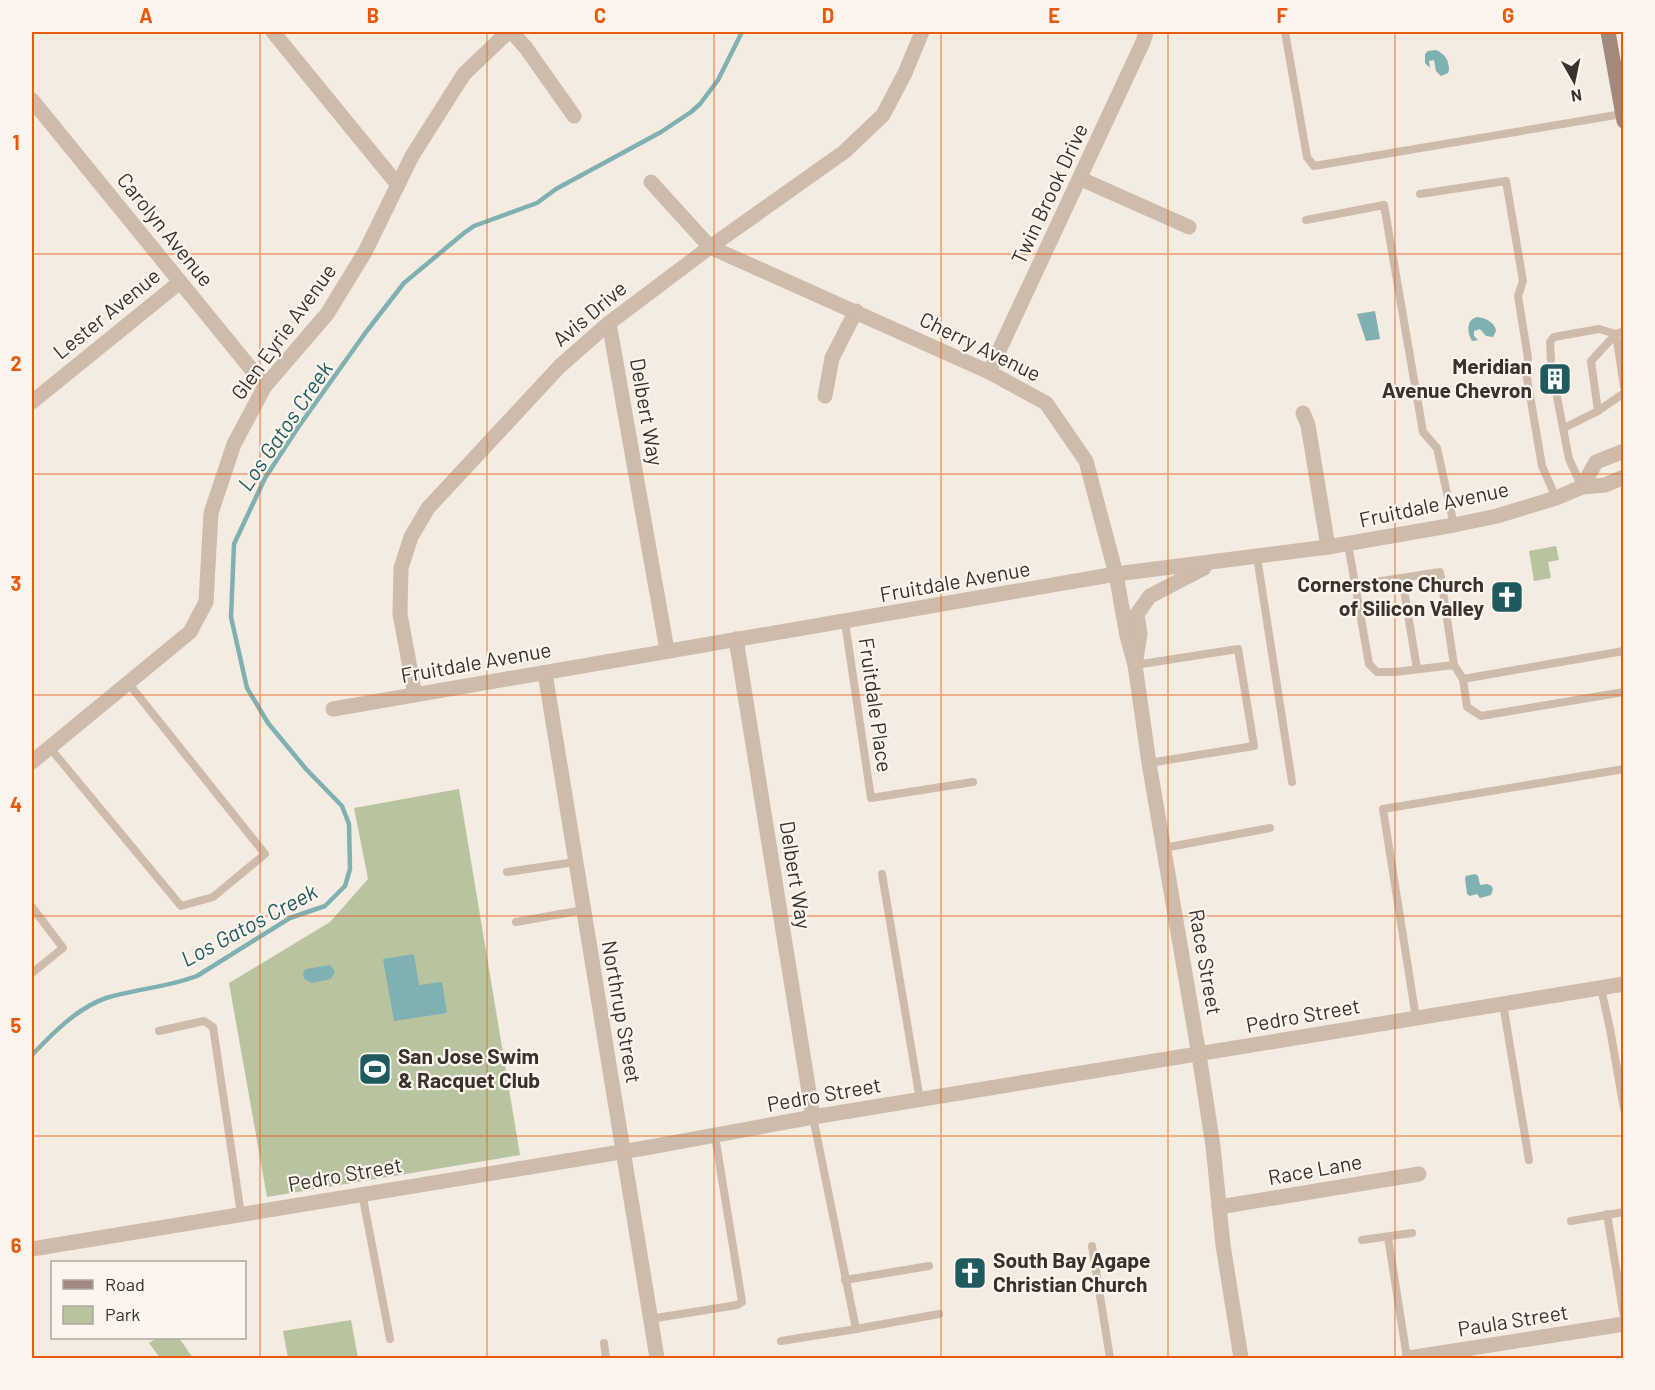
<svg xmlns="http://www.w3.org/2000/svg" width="1655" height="1390" viewBox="0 0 1655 1390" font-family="Barlow,sans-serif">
<rect width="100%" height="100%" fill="#f4ebe1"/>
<g fill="#b8c4a0">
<path d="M 1556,546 L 1559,560 L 1548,562 L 1551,578 L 1534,581 L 1529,551 Z"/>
<path d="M 459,789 L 520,1155 L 267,1197 L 229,983 L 330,922 L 368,879 L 354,808 Z"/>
<path d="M 351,1320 L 358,1358 L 288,1358 L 283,1331 Z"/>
<path d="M 157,1338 L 179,1338 L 193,1358 L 160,1358 L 149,1343 Z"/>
</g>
<g fill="#7fb0b2">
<path d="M 1436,50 C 1445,54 1449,60 1449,70 L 1448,73 L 1441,76 L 1436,71 L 1434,60 L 1429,61 L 1430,68 L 1425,63 L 1425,54 L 1428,51 Z"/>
<path d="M 1375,311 L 1380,339 L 1366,341 L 1357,314 Z"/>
<path d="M 1477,317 C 1485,318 1495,322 1496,331 L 1493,337 L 1486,336 L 1480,329 L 1474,331 L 1474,336 L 1478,340 L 1472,341 C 1467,332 1466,320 1477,317 Z"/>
<path d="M 1475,874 L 1478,876 L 1480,885 C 1486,884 1491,883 1493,889 L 1491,895 L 1480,898 L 1477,894 L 1470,896 L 1467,894 L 1465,878 L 1466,876 Z"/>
<path d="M 414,954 L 419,985 L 442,982 L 447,1013 L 394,1021 L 383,959 Z"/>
<path d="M 330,965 L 335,971 L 331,979 L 312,983 L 304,979 L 303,972 L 306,969 Z"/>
</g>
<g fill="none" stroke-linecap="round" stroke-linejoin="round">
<path stroke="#7fb0b2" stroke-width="4.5" d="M 32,1055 C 52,1034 77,1008 106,998 C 136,989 168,987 197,976 L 290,918 L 325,906 L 345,886 L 350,869 L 349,824 L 342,806 L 306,769 L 268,723 L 247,688 L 231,617 L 234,544 L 265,478 L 299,426 L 366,332 L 404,283 L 464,233 L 474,226 L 537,203 L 556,189 L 661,132 L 691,112 L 700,104 L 718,80 L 742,32"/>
<g stroke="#cdbbac" stroke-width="8">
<path d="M 1285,32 L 1307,157 L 1314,166 L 1622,114"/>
<path d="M 1420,194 L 1506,181 L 1523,281 L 1518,296 L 1528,358 L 1526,372 L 1542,466 L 1556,498"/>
<path d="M 1306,220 L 1384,205 L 1423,432 L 1437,448 L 1454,525"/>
<path d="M 1551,360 L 1550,342 L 1554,337 L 1599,329 L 1616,334 L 1624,387"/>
<path d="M 1557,397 L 1569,459 L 1582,487"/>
<path d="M 1598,411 L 1591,361 L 1616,334 L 1624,331"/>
<path d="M 1564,428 L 1598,411 L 1624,393"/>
<path d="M 1348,544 L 1369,664 L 1377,672 L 1395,672 L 1454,665 L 1463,679"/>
<path d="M 1257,557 L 1292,782"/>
<path d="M 1402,578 L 1417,669"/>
<path d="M 1356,585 L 1440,572 L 1454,665"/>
<path d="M 845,622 L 871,798 L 973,782"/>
<path d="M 1624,651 L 1463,679 L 1467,707 L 1481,716 L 1624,692"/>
<path d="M 1135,665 L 1238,649 L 1254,746 L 1149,763"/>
<path d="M 50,748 L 181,906 L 213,897 L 265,854 L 129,684"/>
<path d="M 1164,848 L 1270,828"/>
<path d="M 507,872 L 575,862"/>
<path d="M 882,874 L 920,1100"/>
<path d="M 32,907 L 63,948 L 32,973"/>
<path d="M 516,922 L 583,910"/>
<path d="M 1601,988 L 1610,1029 L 1624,1109"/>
<path d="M 1503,1004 L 1529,1160"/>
<path d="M 1416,1018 L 1383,809 L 1624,769"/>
<path d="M 159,1031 L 204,1021 L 213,1027 L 241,1214"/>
<path d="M 362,1193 L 390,1339"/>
<path d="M 1607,1214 L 1624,1317"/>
<path d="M 1571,1221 L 1624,1212"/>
<path d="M 1388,1237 L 1407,1358"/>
<path d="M 1362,1240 L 1412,1233"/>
<path d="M 1092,1246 L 1110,1358"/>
<path d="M 845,1280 L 929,1266"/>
<path d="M 650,1319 L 737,1305 L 742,1302 L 715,1136"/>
<path d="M 856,1329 L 939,1314"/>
<path d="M 781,1341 L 856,1329 L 813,1117"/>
<path d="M 604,1343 L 606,1358"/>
</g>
<g stroke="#cdbbac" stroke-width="15">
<path d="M 273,32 L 398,185"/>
<path d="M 512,32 L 526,48 L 574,116"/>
<path d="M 32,100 L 265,386"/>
<path d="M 1081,179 L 1189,227"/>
<path d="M 609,323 L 667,650"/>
<path d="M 989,372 L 1143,42 L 1146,32"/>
<path d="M 825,396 L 832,358 L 856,311"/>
<path d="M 32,402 L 180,282"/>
<path d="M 1303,413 L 1308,425 L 1328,547"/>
<path d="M 736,639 L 813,1117"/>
<path d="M 545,673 L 657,1358"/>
<path d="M 415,695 L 400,614 L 401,568 L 411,537 L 428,508 L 560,366 L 609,323 L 710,247 L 844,152 L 883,115 L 905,73 L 922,32"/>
<path d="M 333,709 L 1116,574 L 1086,461 L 1046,403 L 989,372 L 710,247 L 651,182"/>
<path d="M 32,762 L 190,632 L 206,602 L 211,513 L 234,444 L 265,386 L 327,314 L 365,252 L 412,156 L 464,74 L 508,32"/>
<path d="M 1219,1207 L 1419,1174"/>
<path d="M 1409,1358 L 1624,1324"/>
</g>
<g stroke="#cdbbac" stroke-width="15">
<path d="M 1582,487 L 1596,462 L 1624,451"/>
<path d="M 1136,659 L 1140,634 L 1137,614 L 1150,596 L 1204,568"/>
<path d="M 32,1249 L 645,1148 L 813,1117 L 1624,984"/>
<path d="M 1241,1358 L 1223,1245 L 1213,1146 L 1199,1055 L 1149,763 L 1135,665 L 1127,636 L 1116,574 L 1328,547 L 1454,525 L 1497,516 L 1556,498 L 1582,487 L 1605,485 L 1624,477"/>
</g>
<path stroke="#a18a7d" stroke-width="15" d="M 1608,32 L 1624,121"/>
</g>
<path fill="none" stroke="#e8590c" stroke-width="1.5" stroke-opacity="0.55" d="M 260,32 L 260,1358M 487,32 L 487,1358M 714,32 L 714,1358M 941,32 L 941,1358M 1168,32 L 1168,1358M 1395,32 L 1395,1358M 32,254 L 1624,254M 32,474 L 1624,474M 32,695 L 1624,695M 32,916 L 1624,916M 32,1136 L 1624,1136"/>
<defs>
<g id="building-square" transform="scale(1.725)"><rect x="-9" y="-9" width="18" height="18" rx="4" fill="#1f5a5e" stroke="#fbf5ee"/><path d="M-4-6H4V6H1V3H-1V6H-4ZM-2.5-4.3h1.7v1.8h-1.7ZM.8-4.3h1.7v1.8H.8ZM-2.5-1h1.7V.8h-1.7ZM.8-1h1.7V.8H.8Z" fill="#fff"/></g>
<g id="church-square" transform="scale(1.725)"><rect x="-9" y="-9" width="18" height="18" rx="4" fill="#1f5a5e" stroke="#fbf5ee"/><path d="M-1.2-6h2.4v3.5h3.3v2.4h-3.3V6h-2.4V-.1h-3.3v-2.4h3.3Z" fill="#fff"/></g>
<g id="stadium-square" transform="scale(1.725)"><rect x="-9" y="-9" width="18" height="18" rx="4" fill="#1f5a5e" stroke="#fbf5ee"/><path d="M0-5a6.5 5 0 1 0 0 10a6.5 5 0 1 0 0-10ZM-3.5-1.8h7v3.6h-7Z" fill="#fff"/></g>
</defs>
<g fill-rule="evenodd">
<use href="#building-square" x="1555" y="379"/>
<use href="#church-square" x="1507" y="597"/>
<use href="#stadium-square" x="375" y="1069"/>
<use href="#church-square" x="970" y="1273"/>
</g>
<g text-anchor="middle" stroke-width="4.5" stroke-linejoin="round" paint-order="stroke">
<g font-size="21" fill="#3b302b" stroke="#fbf5ee">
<text transform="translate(1050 194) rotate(-65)" y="7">Twin Brook Drive</text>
<text transform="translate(165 230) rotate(51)" y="7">Carolyn Avenue</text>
<text transform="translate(107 314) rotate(-39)" y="7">Lester Avenue</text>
<text transform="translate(590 314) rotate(-40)" y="7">Avis Drive</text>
<text transform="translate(284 332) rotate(-54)" y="7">Glen Eyrie Avenue</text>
<text transform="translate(980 347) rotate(26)" y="7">Cherry Avenue</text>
<text transform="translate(646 412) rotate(80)" y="7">Delbert Way</text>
<text transform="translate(1434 505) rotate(-12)" y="7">Fruitdale Avenue</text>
<text transform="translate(955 582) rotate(-10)" y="7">Fruitdale Avenue</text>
<text transform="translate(476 663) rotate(-10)" y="7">Fruitdale Avenue</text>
<text transform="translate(875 705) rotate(82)" y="7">Fruitdale Place</text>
<text transform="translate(795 875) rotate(81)" y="7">Delbert Way</text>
<text transform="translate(1205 962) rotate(80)" y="7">Race Street</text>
<text transform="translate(621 1012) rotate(80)" y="7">Northrup Street</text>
<text transform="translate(1303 1016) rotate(-10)" y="7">Pedro Street</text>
<text transform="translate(824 1095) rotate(-10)" y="7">Pedro Street</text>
<text transform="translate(1315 1170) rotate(-10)" y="7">Race Lane</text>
<text transform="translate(345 1175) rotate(-10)" y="7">Pedro Street</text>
<text transform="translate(1513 1321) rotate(-9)" y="7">Paula Street</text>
</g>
<g font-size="21" font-weight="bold" fill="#3b302b" stroke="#fbf5ee" text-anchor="end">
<text x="1532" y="374">Meridian<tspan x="1532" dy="24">Avenue Chevron</tspan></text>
<text x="1484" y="592">Cornerstone Church<tspan x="1484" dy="24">of Silicon Valley</tspan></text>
<text x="398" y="1064" text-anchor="start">San Jose Swim<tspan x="398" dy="24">&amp; Racquet Club</tspan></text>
<text x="993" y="1268" text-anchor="start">South Bay Agape<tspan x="993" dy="24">Christian Church</tspan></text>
</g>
<g font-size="22" font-style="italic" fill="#1f5a5e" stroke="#fbf5ee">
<text transform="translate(285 426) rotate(-56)" y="8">Los Gatos Creek</text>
<text transform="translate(249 925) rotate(-28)" y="8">Los Gatos Creek</text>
</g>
</g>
<rect width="1655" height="1390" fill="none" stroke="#fbf5ee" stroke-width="66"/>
<rect x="51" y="1261" width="195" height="78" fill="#fbf5ee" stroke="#aea6a0" stroke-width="1.5"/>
<rect x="63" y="1280" width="30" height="9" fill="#a18a7d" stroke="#aea6a0" stroke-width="1.5"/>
<text x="105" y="1291" font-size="18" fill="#3b302b">Road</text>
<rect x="63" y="1306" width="30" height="18" fill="#b8c4a0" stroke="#aea6a0" stroke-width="1.5"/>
<text x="105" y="1321" font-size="18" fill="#3b302b">Park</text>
<g transform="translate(1574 81) rotate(171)" stroke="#fbf5ee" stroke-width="4.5" paint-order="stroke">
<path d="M0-4.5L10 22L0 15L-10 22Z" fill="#3b302b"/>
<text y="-9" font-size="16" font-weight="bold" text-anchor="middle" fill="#3b302b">N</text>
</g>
<rect x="33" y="33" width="1589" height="1324" fill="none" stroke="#e8590c" stroke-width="2"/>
<g font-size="20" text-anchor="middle" font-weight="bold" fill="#e8590c">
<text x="146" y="23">A</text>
<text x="373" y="23">B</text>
<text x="600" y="23">C</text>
<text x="828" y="23">D</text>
<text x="1054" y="23">E</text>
<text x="1282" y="23">F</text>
<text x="1508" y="23">G</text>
<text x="16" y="150">1</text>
<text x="16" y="371">2</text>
<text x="16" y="591">3</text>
<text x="16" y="812">4</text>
<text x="16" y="1033">5</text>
<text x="16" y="1253">6</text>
</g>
</svg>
